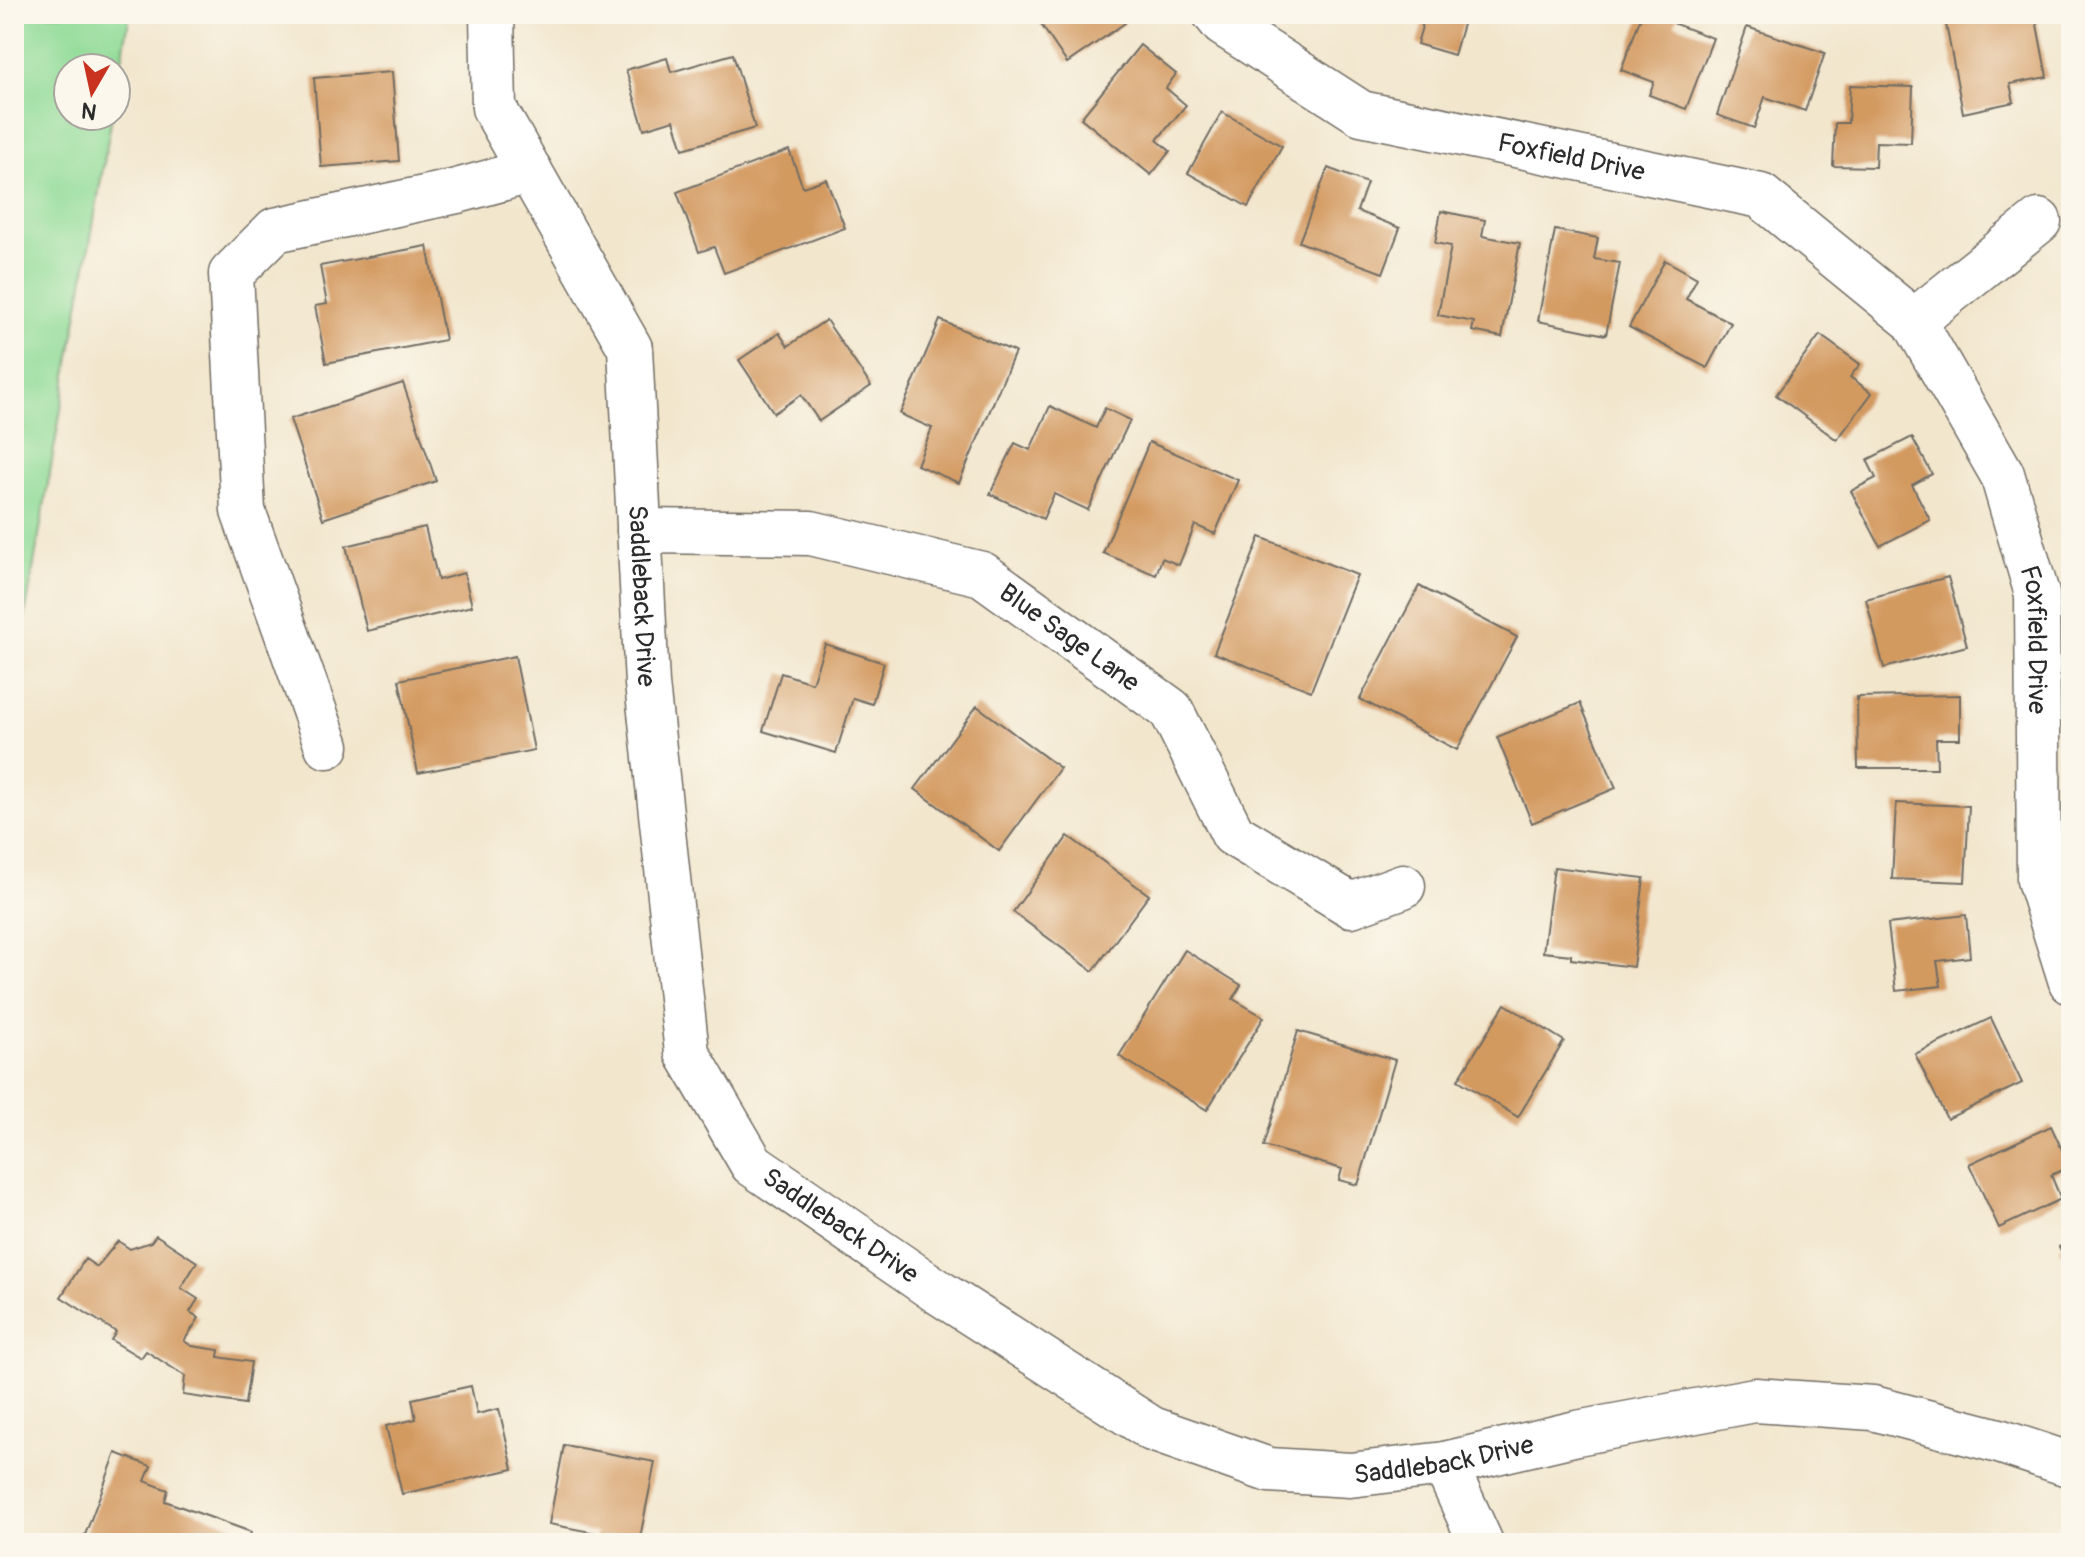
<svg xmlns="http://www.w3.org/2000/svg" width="2085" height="1557" viewBox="0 0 2085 1557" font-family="Pangolin,sans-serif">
<rect width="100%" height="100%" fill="#fbf7ec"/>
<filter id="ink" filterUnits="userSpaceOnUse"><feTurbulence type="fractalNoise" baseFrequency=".0125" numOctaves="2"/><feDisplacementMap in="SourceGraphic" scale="16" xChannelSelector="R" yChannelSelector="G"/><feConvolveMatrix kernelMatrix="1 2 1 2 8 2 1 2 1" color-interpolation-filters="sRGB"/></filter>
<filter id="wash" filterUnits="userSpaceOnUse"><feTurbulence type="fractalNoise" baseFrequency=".006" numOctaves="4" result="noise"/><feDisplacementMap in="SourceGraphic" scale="32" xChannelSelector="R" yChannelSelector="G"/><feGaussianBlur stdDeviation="1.8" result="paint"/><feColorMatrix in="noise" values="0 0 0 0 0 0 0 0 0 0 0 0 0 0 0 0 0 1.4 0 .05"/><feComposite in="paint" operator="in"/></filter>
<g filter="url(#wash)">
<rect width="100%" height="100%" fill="#f2e6cd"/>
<path fill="#90db97" stroke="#5e8361" stroke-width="2" d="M 14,14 L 130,14 L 116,92 L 116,68 L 68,68 L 68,116 L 112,116 L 14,679 Z"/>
<g id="blocks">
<g fill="#d39a60">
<path d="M 1034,14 L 1119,14 L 1125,23 L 1067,63 Z"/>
<path d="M 1466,14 L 1454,55 L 1417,44 L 1424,19 L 1411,14 Z"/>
<path d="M 1642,14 L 1679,14 L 1675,24 L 1713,38 L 1686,109 L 1649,95 L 1654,82 L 1621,70 Z"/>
<path d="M 1944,14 L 2035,14 L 2047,77 L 2010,84 L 2014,102 L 1963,113 Z"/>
<path d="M 1747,27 L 1825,53 L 1805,111 L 1765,97 L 1754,128 L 1717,115 Z"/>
<path d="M 1140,45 L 1176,74 L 1166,88 L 1186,105 L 1157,140 L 1170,151 L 1151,175 L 1081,118 Z"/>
<path d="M 733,54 L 755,128 L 683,149 L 674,120 L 644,129 L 626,70 L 667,58 L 671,72 Z"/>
<path d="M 392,72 L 399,161 L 321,167 L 314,78 Z"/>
<path d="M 1850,85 L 1913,87 L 1911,143 L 1876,142 L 1875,167 L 1833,166 L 1835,123 L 1848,123 Z"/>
<path d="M 1222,112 L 1282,146 L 1248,207 L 1188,173 Z"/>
<path d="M 789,150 L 803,187 L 826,179 L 845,228 L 724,273 L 714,247 L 699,252 L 677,192 Z"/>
<path d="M 1328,168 L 1367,183 L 1357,211 L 1400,228 L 1383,273 L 1299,242 Z"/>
<path d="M 1441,211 L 1485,220 L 1482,236 L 1520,243 L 1502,337 L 1472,331 L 1474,322 L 1438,315 L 1451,246 L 1435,243 Z"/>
<path d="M 1555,230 L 1598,238 L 1594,259 L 1620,263 L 1606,335 L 1538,321 Z"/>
<path d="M 427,246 L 445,340 L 326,363 L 315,306 L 327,304 L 320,266 Z"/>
<path d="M 1665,260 L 1697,278 L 1686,299 L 1731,323 L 1707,368 L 1629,327 Z"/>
<path d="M 826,320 L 871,386 L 819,421 L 801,395 L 774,413 L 739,360 L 779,333 L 788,346 Z"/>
<path d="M 940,320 L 1015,352 L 959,483 L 917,465 L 932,428 L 900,414 Z"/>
<path d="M 1820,335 L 1860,364 L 1850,377 L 1872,393 L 1837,440 L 1776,395 Z"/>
<path d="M 403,383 L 436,481 L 323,519 L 290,419 Z"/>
<path d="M 1050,406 L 1096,428 L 1105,408 L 1130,420 L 1088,510 L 1054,494 L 1043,519 L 990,494 L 1015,443 L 1030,450 Z"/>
<path d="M 1912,437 L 1932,474 L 1912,485 L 1930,520 L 1880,546 L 1851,491 L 1876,478 L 1867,460 Z"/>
<path d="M 1149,442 L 1238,480 L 1215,534 L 1195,525 L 1179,565 L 1162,558 L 1156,575 L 1103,553 Z"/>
<path d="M 425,527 L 438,580 L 464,573 L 472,606 L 367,631 L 346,546 Z"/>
<path d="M 1260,537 L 1357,575 L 1311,691 L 1214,653 Z"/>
<path d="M 1948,577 L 1967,646 L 1884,668 L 1866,599 Z"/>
<path d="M 1419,586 L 1517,637 L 1457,750 L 1360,699 Z"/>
<path d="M 825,644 L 884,663 L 872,704 L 853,698 L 836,753 L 763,731 L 781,673 L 812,683 Z"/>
<path d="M 515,656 L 534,750 L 418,773 L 399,680 Z"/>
<path d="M 1960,695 L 1960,739 L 1936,739 L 1937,768 L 1858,768 L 1857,697 Z"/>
<path d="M 1580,703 L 1616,788 L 1532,823 L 1497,737 Z"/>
<path d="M 977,706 L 1060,768 L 999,851 L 915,789 Z"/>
<path d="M 1896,803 L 1969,806 L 1965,882 L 1892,879 Z"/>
<path d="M 1068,836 L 1149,895 L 1093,971 L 1013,912 Z"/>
<path d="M 1554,867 L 1644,878 L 1633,967 L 1571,959 L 1571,955 L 1543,952 Z"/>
<path d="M 1966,915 L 1970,957 L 1937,961 L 1941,986 L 1896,991 L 1888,924 Z"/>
<path d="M 1185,950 L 1241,985 L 1233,999 L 1264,1017 L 1207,1110 L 1119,1056 Z"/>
<path d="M 1505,1004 L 1564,1041 L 1518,1117 L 1458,1080 Z"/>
<path d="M 1991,1018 L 2022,1083 L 1947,1119 L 1915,1054 Z"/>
<path d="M 1298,1031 L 1395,1060 L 1358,1185 L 1339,1180 L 1342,1169 L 1264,1146 Z"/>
<path d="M 2051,1126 L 2070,1167 L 2051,1175 L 2061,1199 L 1999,1228 L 1969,1164 Z"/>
<path d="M 156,1235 L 197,1262 L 181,1288 L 198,1299 L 190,1312 L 199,1318 L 184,1341 L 192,1346 L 219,1350 L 218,1357 L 251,1362 L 245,1404 L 183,1395 L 185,1376 L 146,1351 L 141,1358 L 111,1340 L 116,1332 L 61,1297 L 85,1259 L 97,1267 L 118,1241 L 130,1249 L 151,1242 Z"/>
<path d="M 2071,1241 L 2071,1268 L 2059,1247 Z"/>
<path d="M 471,1386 L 477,1414 L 499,1409 L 513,1469 L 402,1494 L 386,1426 L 416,1419 L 412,1399 Z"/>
<path d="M 564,1445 L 655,1462 L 639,1543 L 594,1543 L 596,1533 L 549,1524 Z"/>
<path d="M 116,1453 L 151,1466 L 145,1481 L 168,1490 L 165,1501 L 251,1532 L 248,1543 L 107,1543 L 85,1535 Z"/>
</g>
</g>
</g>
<g filter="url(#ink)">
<use href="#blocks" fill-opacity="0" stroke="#716c64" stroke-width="2"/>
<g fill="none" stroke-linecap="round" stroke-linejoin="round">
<g stroke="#716c64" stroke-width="47">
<g id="minor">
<path id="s1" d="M 492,14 L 494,108 L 630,348 L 647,684 L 687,1053 L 752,1164 L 937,1291 L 1152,1429 L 1269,1470 L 1350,1475 L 1445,1464 L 1577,1433 L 1755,1400 L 1873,1408 L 1999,1441 L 2071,1465"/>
<path id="s2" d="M 1215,14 L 1223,24 L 1361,113 L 1761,196 L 1914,321 L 2002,474 L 2037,594 L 2039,880 L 2071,982"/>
<path d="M 1914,321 L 2039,221"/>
<path id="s3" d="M 639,531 L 811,533 L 982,574 L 1171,710 L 1233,834 L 1351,905 L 1403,886"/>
<path d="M 327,746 L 243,511 L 231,274 L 275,230 L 457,191 L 530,171"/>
<path d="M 1445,1464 L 1481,1543"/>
</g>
</g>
<use href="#minor" stroke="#fff" stroke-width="44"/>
</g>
</g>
<g text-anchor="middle" stroke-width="6" stroke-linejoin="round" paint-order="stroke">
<g font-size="26" fill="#2b2b2b" stroke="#fbf7ec">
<text dy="9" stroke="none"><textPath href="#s2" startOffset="392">Foxfield Drive</textPath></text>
<text dy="9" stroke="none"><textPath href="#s1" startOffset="618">Saddleback Drive</textPath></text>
<text dy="9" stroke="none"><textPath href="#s3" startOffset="456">Blue Sage Lane</textPath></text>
<text dy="9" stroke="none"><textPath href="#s2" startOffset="1130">Foxfield Drive</textPath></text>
<text dy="9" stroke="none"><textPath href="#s1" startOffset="1314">Saddleback Drive</textPath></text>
<text dy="9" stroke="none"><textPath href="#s1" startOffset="1986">Saddleback Drive</textPath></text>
</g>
</g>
<rect width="2085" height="1557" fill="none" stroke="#fbf7ec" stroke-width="48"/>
<g transform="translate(92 92) rotate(189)"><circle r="38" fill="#fbf7ec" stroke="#a8a59f" stroke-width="2"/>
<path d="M0-6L14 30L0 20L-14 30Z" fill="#c8321e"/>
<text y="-12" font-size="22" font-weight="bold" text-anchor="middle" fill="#2b2b2b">N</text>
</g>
</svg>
